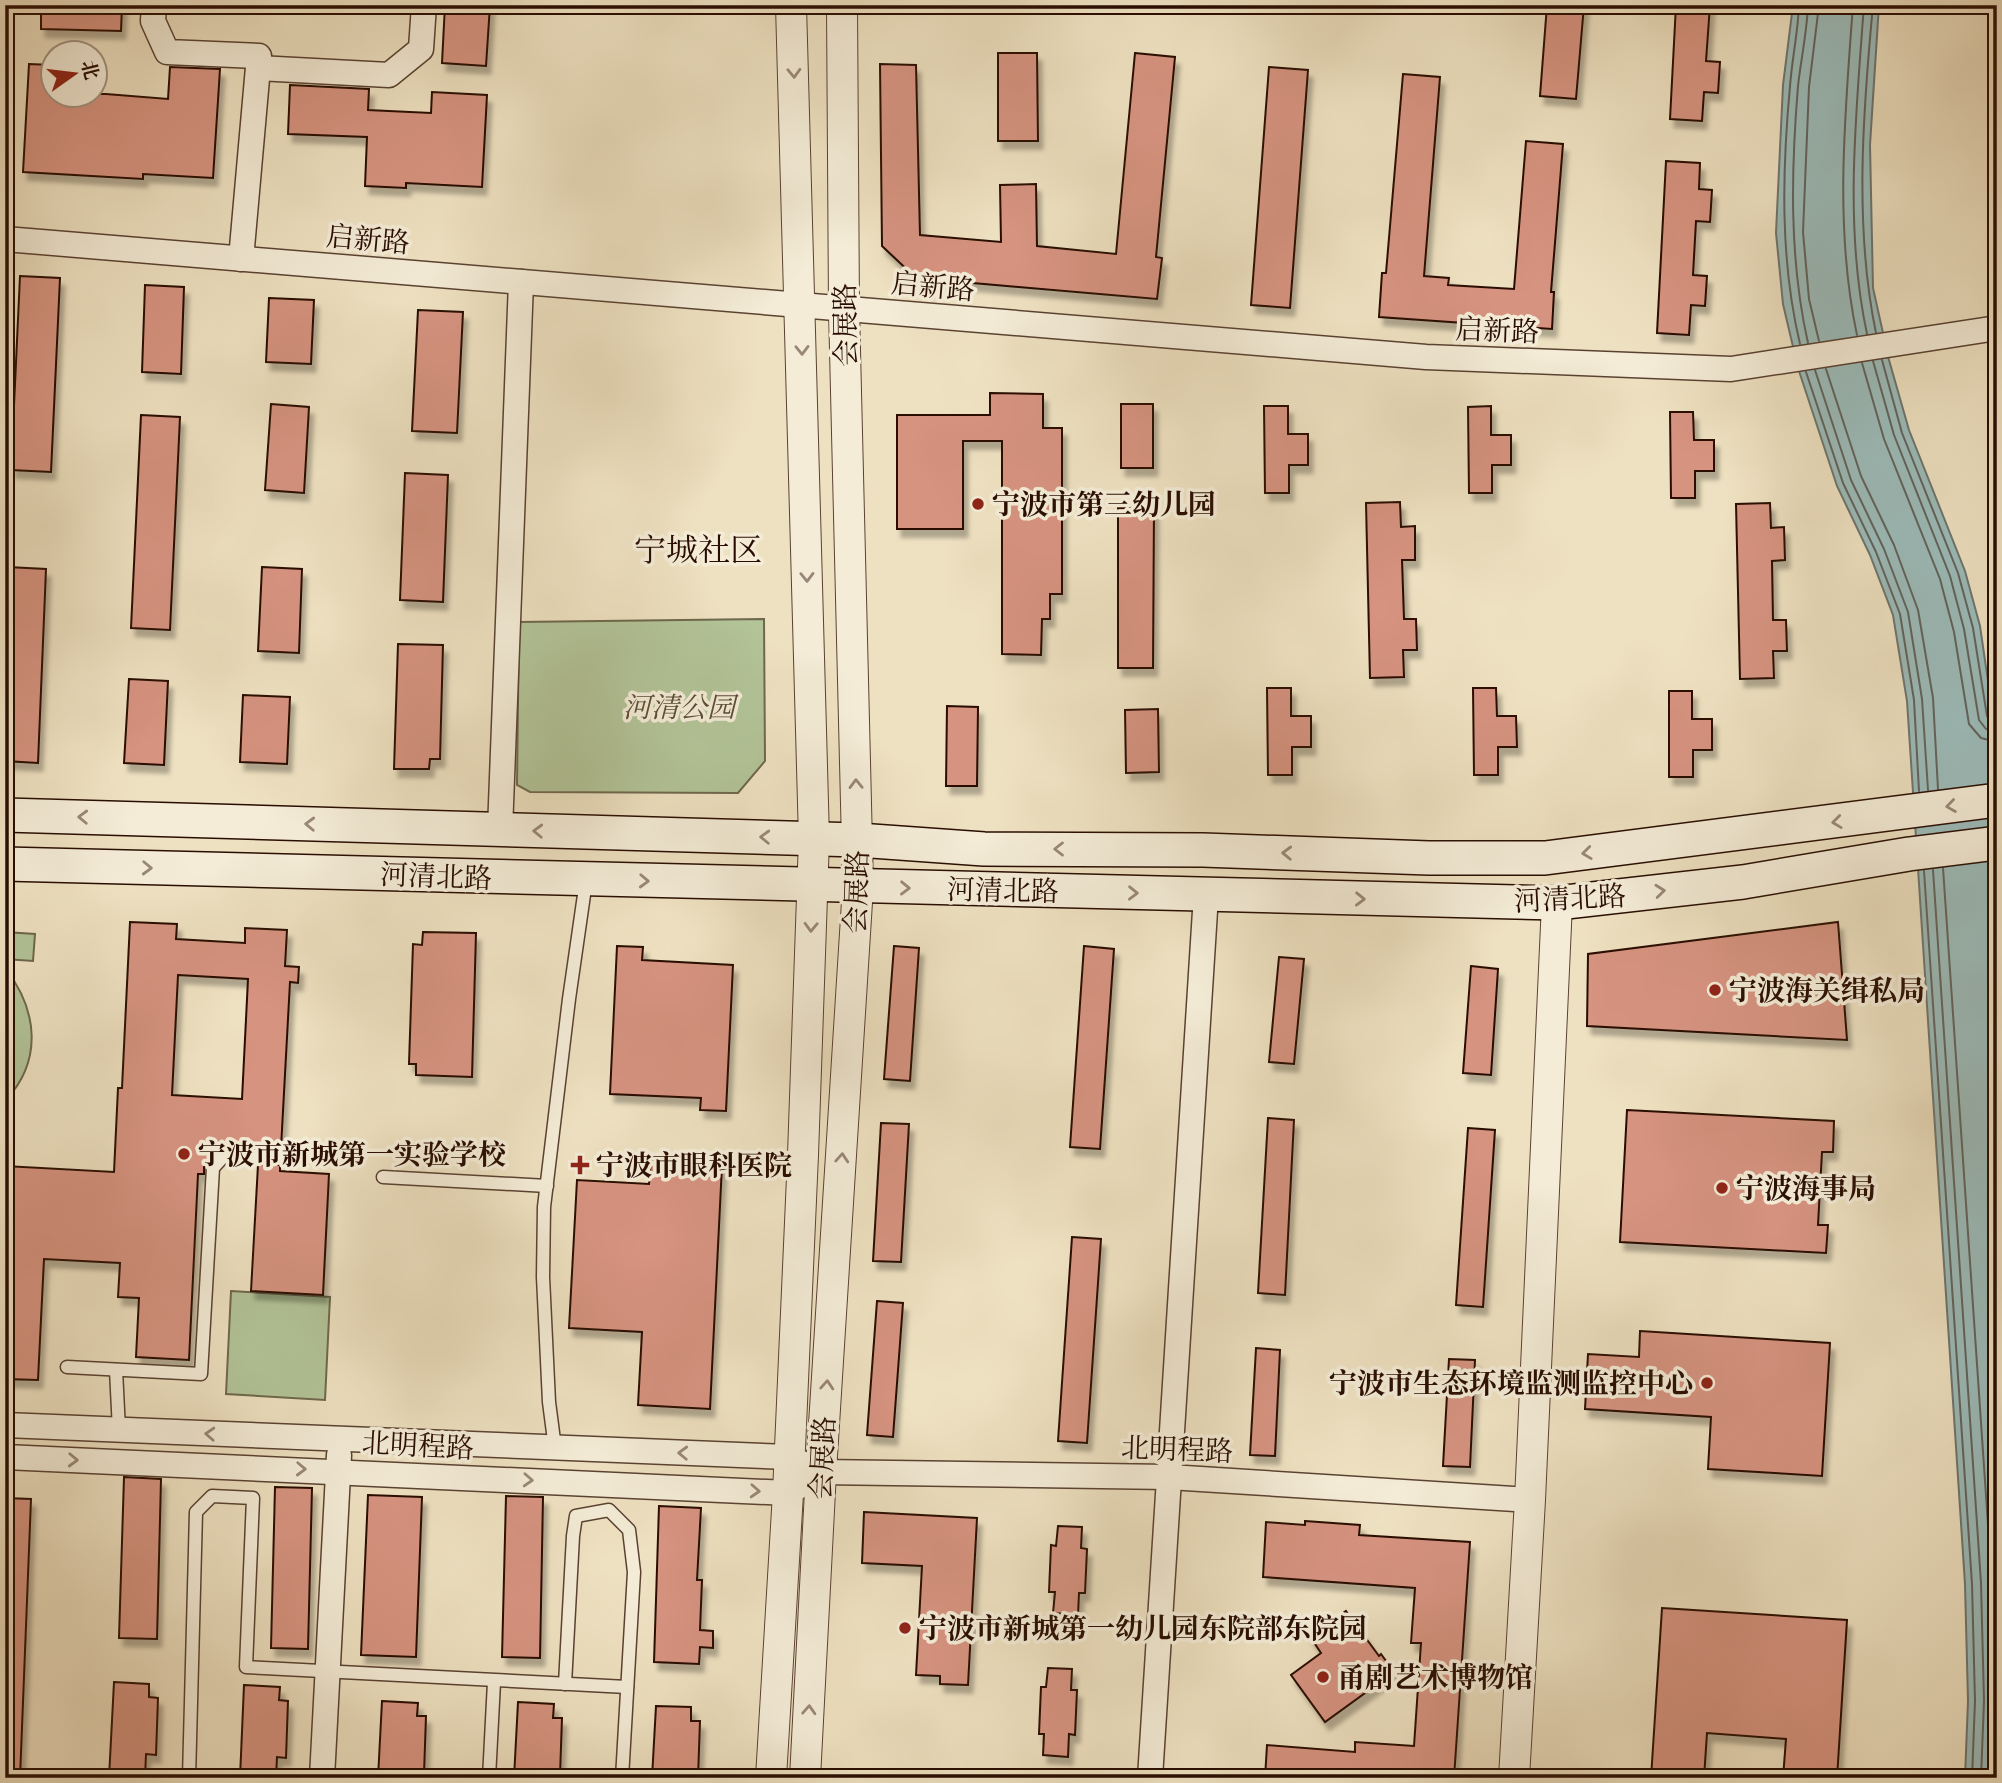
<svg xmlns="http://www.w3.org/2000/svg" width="2002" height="1783" viewBox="0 0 2002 1783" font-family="'Old Standard TT','Noto Serif SC',serif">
<defs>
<filter id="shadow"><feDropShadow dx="4.5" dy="8" stdDeviation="2" flood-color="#0004"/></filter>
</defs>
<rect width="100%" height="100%" fill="#eee1c1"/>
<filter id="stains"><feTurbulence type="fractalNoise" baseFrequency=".00286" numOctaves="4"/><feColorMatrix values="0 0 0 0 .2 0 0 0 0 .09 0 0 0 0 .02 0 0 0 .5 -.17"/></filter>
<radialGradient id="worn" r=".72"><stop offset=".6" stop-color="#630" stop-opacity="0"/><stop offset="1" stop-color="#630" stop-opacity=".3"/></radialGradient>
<g fill="#b2c498" stroke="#6e684d" stroke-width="2">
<path d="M 764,619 L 765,761 L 738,793 L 530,792 L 517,785 L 519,622 Z"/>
<path d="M 5,932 L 35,934 L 33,961 L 5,959 Z"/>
<path d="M 5,968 C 38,1010 43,1061 5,1101 Z"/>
<path d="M 231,1291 L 330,1297 L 325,1400 L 226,1394 Z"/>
</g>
<path fill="#9cbcba" stroke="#6e7670" stroke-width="2" d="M 1793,5 L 1879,5 L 1870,145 L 1873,288 L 1889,360 L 1909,430 L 1965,571 L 1980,626 L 1997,743 L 1997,1778 L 1965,1778 L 1968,1701 L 1965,1584 L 1907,701 L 1893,615 L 1870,555 L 1837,486 L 1798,368 L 1783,304 L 1776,233 L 1783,85 Z"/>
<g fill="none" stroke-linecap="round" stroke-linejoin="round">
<g stroke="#62645e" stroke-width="2">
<path d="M 1799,5 C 1798,32 1792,59 1790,86 C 1782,172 1780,260 1800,344"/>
<path d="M 1808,5 C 1807,32 1801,59 1798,86 C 1791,171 1789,259 1808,343"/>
<path d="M 1819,5 L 1809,87 L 1803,232 L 1809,299 L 1819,341"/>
<path d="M 1853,5 C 1845,114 1834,228 1857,335"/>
<path d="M 1864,5 C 1856,114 1844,227 1867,334"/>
<path d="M 1873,5 C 1863,111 1854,228 1876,333"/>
<path d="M 1882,360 L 1902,433 L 1958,573 L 1973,628 L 1987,716 L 1991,722 L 1997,723"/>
<path d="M 1873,361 L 1894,435 L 1950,576 L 1964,629 L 1979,720 L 1986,729 L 1997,731"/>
<path d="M 1862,363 L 1884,439 L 1940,579 L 1954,632 L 1969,724 L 1981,738 L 1997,742"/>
<path d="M 1826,369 L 1861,476 L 1894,545 L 1918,610 L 1933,698 L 1938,789"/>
<path d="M 1815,370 L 1851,480 L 1884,549 L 1908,612 L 1922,699 L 1928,790"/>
<path d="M 1806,372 L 1843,483 L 1876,552 L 1900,614 L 1914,700 L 1919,791"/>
<path d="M 1943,868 L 1992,1583 L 1994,1701 L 1991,1778"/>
<path d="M 1933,870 L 1981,1583 L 1984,1701 L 1981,1778"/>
<path d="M 1924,871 L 1972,1584 L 1975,1701 L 1972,1778"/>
</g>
</g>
<g fill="#d69380" stroke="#290d02" stroke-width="2" fill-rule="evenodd" filter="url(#shadow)">
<path d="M 41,5 L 122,5 L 121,31 L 41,29 Z"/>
<path d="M 445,5 L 490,5 L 486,66 L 442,63 Z"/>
<path d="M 1547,5 L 1584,5 L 1576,99 L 1540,96 Z"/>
<path d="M 1676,5 L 1710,5 L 1706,61 L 1720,62 L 1718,93 L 1704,92 L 1702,121 L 1670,119 Z"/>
<path d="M 998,53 L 1037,53 L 1038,141 L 998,141 Z"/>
<path d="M 1135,53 L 1175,57 L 1156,257 L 1162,258 L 1157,299 L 916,278 L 882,246 L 880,64 L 916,65 L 920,235 L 1001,242 L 1000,185 L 1036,184 L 1037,246 L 1116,254 Z"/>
<path d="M 29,64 L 52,65 L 52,94 L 106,94 L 168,99 L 170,67 L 220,69 L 213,178 L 143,174 L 143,179 L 23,172 Z"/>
<path d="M 1269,67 L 1308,70 L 1290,308 L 1251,305 Z"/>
<path d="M 1403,74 L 1440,77 L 1424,276 L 1449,278 L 1448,285 L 1514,289 L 1526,141 L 1563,144 L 1551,292 L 1554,292 L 1552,329 L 1379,317 L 1382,273 L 1386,273 Z"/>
<path d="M 290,85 L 369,89 L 368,110 L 431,113 L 432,92 L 487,95 L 482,187 L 406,183 L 406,188 L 365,186 L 367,137 L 288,134 Z"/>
<path d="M 1666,161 L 1700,163 L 1699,189 L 1712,190 L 1710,222 L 1696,221 L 1693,275 L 1707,276 L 1705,306 L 1691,305 L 1689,335 L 1657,333 Z"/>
<path d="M 20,276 L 60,278 L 51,472 L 11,470 Z"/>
<path d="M 145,285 L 184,287 L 181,374 L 142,372 Z"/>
<path d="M 269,298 L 314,300 L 311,364 L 266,362 Z"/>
<path d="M 418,310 L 463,312 L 457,433 L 412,431 Z"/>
<path d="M 990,393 L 1043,394 L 1043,428 L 1062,428 L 1062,594 L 1050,594 L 1050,619 L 1042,619 L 1041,655 L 1002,654 L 1002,441 L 963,441 L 963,529 L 897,529 L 897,415 L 990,415 Z"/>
<path d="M 271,404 L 309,407 L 304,493 L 265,490 Z"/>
<rect x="1121" y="404" width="32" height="64"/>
<path d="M 1264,406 L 1288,406 L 1288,434 L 1308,434 L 1308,465 L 1289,465 L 1289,493 L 1265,493 Z"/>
<path d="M 1491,406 L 1491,435 L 1511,435 L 1511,465 L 1492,465 L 1492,493 L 1469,493 L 1468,407 Z"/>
<path d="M 1670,412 L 1693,412 L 1694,440 L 1714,440 L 1714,471 L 1695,471 L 1695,498 L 1671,498 Z"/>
<path d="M 141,415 L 180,417 L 170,630 L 131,628 Z"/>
<path d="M 405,473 L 448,475 L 443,602 L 400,600 Z"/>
<path d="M 1400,502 L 1401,527 L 1415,526 L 1415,560 L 1402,560 L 1404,619 L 1416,619 L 1417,650 L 1403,650 L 1404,677 L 1370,678 L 1366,503 Z"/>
<path d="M 1770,503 L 1771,528 L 1784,527 L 1785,560 L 1772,561 L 1773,620 L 1786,620 L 1787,651 L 1773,651 L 1774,678 L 1740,679 L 1736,504 Z"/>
<path d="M 1118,508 L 1154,508 L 1153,668 L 1118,668 Z"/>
<path d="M 7,567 L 46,569 L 38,763 L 5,761 Z"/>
<path d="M 262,567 L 302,569 L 299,653 L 258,651 Z"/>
<path d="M 398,644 L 443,645 L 440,759 L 430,759 L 429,769 L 394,769 Z"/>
<path d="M 129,679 L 168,681 L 164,765 L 124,763 Z"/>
<path d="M 1267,688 L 1291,688 L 1291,716 L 1311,716 L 1311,747 L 1292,747 L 1292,775 L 1268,775 Z"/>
<path d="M 1473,688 L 1496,688 L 1497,716 L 1516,716 L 1517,747 L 1498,747 L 1498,775 L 1474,775 Z"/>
<path d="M 1669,691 L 1692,691 L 1692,719 L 1712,719 L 1712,750 L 1693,750 L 1693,777 L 1669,777 Z"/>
<path d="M 243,695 L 290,697 L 287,764 L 240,762 Z"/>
<path d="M 947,706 L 978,707 L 977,786 L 946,786 Z"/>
<path d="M 1158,709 L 1159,772 L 1126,773 L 1125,710 Z"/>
<path d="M 130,922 L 177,924 L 176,939 L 245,943 L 245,928 L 287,930 L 285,966 L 299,967 L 298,983 L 290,982 L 281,1148 L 210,1144 L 209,1159 L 204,1167 L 204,1174 L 198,1174 L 189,1360 L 136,1357 L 139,1298 L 118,1297 L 120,1263 L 44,1259 L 38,1380 L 5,1379 L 5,1166 L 114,1172 L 118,1088 L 122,1088 ZM 178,975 L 248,979 L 242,1099 L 172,1095 Z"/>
<path d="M 1838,922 L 1847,1040 L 1587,1026 L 1588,954 Z"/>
<path d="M 423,932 L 476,933 L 472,1077 L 416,1075 L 416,1064 L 409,1064 L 413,944 L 422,945 Z"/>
<path d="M 617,946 L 643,947 L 642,960 L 733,965 L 726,1111 L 700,1110 L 701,1098 L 610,1094 Z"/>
<path d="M 894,946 L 919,948 L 910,1081 L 884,1079 Z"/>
<path d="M 1084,946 L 1114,949 L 1100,1149 L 1070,1147 Z"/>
<path d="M 1279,957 L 1304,959 L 1294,1064 L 1269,1062 Z"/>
<path d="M 1471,966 L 1498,969 L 1491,1075 L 1463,1073 Z"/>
<path d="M 1627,1110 L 1834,1121 L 1833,1152 L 1822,1152 L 1818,1225 L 1828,1225 L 1826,1253 L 1620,1242 Z"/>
<path d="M 1268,1118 L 1294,1120 L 1285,1295 L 1258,1293 Z"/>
<path d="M 881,1123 L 909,1124 L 901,1262 L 873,1261 Z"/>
<path d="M 1468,1128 L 1495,1130 L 1483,1307 L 1456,1305 Z"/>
<path d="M 651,1161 L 722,1165 L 710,1409 L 638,1405 L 642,1332 L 569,1328 L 577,1180 L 649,1184 Z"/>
<path d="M 258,1165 L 280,1165 L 280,1171 L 329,1174 L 323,1295 L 251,1291 Z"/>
<path d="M 1072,1237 L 1101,1239 L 1087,1443 L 1058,1441 Z"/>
<path d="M 877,1301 L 903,1303 L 893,1437 L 867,1435 Z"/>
<path d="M 1640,1331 L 1830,1343 L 1822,1476 L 1708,1469 L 1711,1417 L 1585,1409 L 1588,1354 L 1639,1357 Z"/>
<path d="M 1256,1348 L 1280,1350 L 1275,1456 L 1250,1455 Z"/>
<path d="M 1449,1359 L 1475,1360 L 1470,1467 L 1443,1466 Z"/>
<path d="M 124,1477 L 161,1479 L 157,1639 L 119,1638 Z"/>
<path d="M 275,1487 L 312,1488 L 308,1649 L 271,1648 Z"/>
<path d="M 368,1495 L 422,1497 L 416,1657 L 361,1655 Z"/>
<path d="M 506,1496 L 543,1497 L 540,1658 L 502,1657 Z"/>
<path d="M 5,1498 L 31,1499 L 20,1778 L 5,1778 Z"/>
<path d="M 659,1506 L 701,1508 L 697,1580 L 702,1580 L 700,1630 L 713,1631 L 713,1648 L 700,1647 L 699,1664 L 654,1662 Z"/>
<path d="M 864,1512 L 977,1518 L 968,1685 L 940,1684 L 940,1676 L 916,1675 L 922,1566 L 862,1563 Z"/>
<path d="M 1305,1521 L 1360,1525 L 1359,1535 L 1470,1542 L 1454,1778 L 1265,1778 L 1267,1745 L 1355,1752 L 1355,1742 L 1414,1746 L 1421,1643 L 1411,1643 L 1415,1588 L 1263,1577 L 1266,1522 L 1305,1525 Z"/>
<path d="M 1058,1526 L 1082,1527 L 1081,1548 L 1087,1549 L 1085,1593 L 1079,1593 L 1078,1615 L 1053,1613 L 1055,1592 L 1049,1592 L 1051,1545 L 1056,1546 Z"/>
<path d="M 1662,1608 L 1847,1620 L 1837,1778 L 1783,1778 L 1786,1739 L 1707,1733 L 1704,1778 L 1651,1778 Z"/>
<path d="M 1346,1611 L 1379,1656 L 1381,1654 L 1394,1672 L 1325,1722 L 1291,1675 L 1321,1653 L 1307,1632 L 1321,1622 L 1324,1627 Z"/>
<path d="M 1048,1668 L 1072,1669 L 1071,1690 L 1077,1690 L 1075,1735 L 1069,1734 L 1068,1757 L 1043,1755 L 1044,1734 L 1039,1734 L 1041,1687 L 1046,1687 Z"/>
<path d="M 114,1682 L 149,1684 L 149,1697 L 158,1698 L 156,1755 L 146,1754 L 145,1778 L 109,1778 Z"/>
<path d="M 244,1685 L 280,1687 L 279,1700 L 288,1701 L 286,1758 L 277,1757 L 276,1778 L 240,1778 Z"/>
<path d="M 382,1701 L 418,1703 L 417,1716 L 426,1716 L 424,1774 L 414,1773 L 414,1778 L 378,1778 Z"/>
<path d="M 518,1702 L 554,1704 L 553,1718 L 562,1718 L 560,1775 L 551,1775 L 550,1778 L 514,1778 Z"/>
<path d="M 656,1706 L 691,1707 L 691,1721 L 700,1721 L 698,1778 L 652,1778 Z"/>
</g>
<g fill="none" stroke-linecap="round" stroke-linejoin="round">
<g stroke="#5a4232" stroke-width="15">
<g id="service">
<path d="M 383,1177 L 547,1186"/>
<path d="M 67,1367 L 201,1374 L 213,1168 L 224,1156 L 325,1157"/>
<path d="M 116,1370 L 119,1430"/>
<path d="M 555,1448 L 549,1402 L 543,1277 L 544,1207 L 569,999 L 586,881"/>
<path d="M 565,1684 L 573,1536 L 576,1516 L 609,1510 L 629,1530 L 634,1572 L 622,1778"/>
<path d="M 189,1778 L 196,1512 L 212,1496 L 253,1498 L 246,1667 L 627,1687"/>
<path d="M 489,1778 L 494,1682"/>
</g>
</g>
<g stroke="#5a4232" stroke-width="27">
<g id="minor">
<path d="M 154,5 L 153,21 L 167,52 L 259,56 L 241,259"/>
<path d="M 258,68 L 389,75 L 421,49 L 424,5"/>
<path d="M 5,239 L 1426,357 L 1731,369 L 1997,328"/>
<path d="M 500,830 L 521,282"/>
<path d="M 5,1425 L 789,1457 L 821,1472 L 1169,1477 L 1530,1500"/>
<path d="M 5,1457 L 788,1493 L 803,1484"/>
<path d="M 322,1778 L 339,1455"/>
<path d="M 1150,1778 L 1206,895"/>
</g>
</g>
<g stroke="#5a4232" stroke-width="32">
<g id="tertiary">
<path d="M 771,1778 L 788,1493 L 803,1155 L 814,839 L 791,5"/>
<path d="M 805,1778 L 821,1472 L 858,886 L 844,309 L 842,5"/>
<path d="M 1514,1778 L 1530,1500 L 1557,903"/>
</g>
</g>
<g stroke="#290d02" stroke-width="36">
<g id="secondary">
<path d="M 5,815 L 858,840 L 984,849 L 1203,850 L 1429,858 L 1545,858 L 1997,800"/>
<path d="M 5,864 L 1557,903 L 1743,882 L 1909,854 L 1997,843"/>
</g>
</g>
<use href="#service" stroke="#f4ecd7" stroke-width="12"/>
<use href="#minor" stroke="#f4ecd7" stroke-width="24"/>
<use href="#tertiary" stroke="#f4ecd7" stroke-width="30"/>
<use href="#secondary" stroke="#f4ecd7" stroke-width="33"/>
</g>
<defs><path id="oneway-chevron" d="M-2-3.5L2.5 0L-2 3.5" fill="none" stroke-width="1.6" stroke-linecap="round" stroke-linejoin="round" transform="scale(1.75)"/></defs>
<g stroke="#987">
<use href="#oneway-chevron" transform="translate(794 73) rotate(88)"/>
<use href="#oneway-chevron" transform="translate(802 350) rotate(89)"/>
<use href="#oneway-chevron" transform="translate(807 577) rotate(89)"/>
<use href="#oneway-chevron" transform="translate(856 784) rotate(-91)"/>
<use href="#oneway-chevron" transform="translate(1951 806) rotate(172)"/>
<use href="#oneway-chevron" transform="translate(83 817) rotate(-178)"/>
<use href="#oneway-chevron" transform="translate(1837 822) rotate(173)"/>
<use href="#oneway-chevron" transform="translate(310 824) rotate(-178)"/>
<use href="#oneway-chevron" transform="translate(538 831) rotate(-178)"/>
<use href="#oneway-chevron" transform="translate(765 837) rotate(-178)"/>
<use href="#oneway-chevron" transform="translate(1059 849) rotate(-180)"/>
<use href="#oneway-chevron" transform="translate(1287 853) rotate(-178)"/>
<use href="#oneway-chevron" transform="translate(1587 853) rotate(173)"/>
<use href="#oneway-chevron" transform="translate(147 868) rotate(2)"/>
<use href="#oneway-chevron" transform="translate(644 881) rotate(2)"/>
<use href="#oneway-chevron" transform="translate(905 888) rotate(1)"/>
<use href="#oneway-chevron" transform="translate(1660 891) rotate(-6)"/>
<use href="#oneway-chevron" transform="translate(1133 893) rotate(1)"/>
<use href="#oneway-chevron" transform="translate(1360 899) rotate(1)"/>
<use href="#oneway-chevron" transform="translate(811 927) rotate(92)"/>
<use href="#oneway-chevron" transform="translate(842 1158) rotate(-86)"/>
<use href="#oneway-chevron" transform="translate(827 1385) rotate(-86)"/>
<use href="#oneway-chevron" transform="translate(210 1434) rotate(-177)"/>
<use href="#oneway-chevron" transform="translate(683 1453) rotate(-178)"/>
<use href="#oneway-chevron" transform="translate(73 1460) rotate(2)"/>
<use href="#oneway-chevron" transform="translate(301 1469) rotate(2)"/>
<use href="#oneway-chevron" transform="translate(528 1480) rotate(3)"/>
<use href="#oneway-chevron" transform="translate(755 1491) rotate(3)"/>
<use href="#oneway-chevron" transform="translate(809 1710) rotate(-87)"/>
</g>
<g fill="#8f2418" stroke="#f4ecd7" stroke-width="2.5">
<circle cx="978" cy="504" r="7"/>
<circle cx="1715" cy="990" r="7"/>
<circle cx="184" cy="1154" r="7"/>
<path d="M576.5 1154.5h7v7h7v7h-7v7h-7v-7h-7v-7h7z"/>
<circle cx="1722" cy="1188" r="7"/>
<circle cx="1707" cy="1383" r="7"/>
<circle cx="905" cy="1628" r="7"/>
<circle cx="1323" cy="1677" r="7"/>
</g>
<g text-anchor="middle" stroke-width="7" stroke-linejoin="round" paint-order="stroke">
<g font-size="28" fill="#290d02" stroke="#f4ecd7">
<text transform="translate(368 239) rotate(5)" y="10">启新路</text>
<text transform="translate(933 286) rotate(5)" y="10">启新路</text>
<text transform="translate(845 325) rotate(-91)" y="10">会展路</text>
<text transform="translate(1497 330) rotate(2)" y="10">启新路</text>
<text transform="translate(436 876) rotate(2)" y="10">河清北路</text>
<text transform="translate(1003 890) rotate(1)" y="10">河清北路</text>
<text transform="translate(856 892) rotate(-88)" y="10">会展路</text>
<text transform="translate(1570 898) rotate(-3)" y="10">河清北路</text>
<text transform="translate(418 1445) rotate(3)" y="10">北明程路</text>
<text transform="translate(1177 1449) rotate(2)" y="10">北明程路</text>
<text transform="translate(822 1458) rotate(-87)" y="10">会展路</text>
</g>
<g font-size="28" font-weight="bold" fill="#290d02" stroke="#f4ecd7" text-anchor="start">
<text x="992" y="514">宁波市第三幼儿园</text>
<text x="1729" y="1000">宁波海关缉私局</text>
<text x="198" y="1164">宁波市新城第一实验学校</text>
<text x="596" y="1175">宁波市眼科医院</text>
<text x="1736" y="1198">宁波海事局</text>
<text x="1693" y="1393" text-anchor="end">宁波市生态环境监测监控中心</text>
<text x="919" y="1638">宁波市新城第一幼儿园东院部东院园</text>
<text x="1337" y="1687">甬剧艺术博物馆</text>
</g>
<g font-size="28" font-style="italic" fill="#594d36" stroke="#f4ecd7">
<text x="679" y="717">河清公园</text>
</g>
<g font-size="32" fill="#290d02" stroke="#f4ecd7">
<text x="698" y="561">宁城社区</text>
</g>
</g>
<rect width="2002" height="1783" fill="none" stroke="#eee1c1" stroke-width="28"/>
<rect x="7" y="7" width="1988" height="1769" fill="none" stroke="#290d02" stroke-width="3.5"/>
<rect x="14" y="14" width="1974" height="1755" fill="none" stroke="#290d02" stroke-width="2"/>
<g transform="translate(74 74) rotate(76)"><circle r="33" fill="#f4ecd7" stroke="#a39382" stroke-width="2"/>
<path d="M0-5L12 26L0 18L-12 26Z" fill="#8f2418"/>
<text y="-10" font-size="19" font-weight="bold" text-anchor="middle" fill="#290d02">北</text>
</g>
<rect width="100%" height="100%" filter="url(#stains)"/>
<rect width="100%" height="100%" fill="url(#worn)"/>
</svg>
